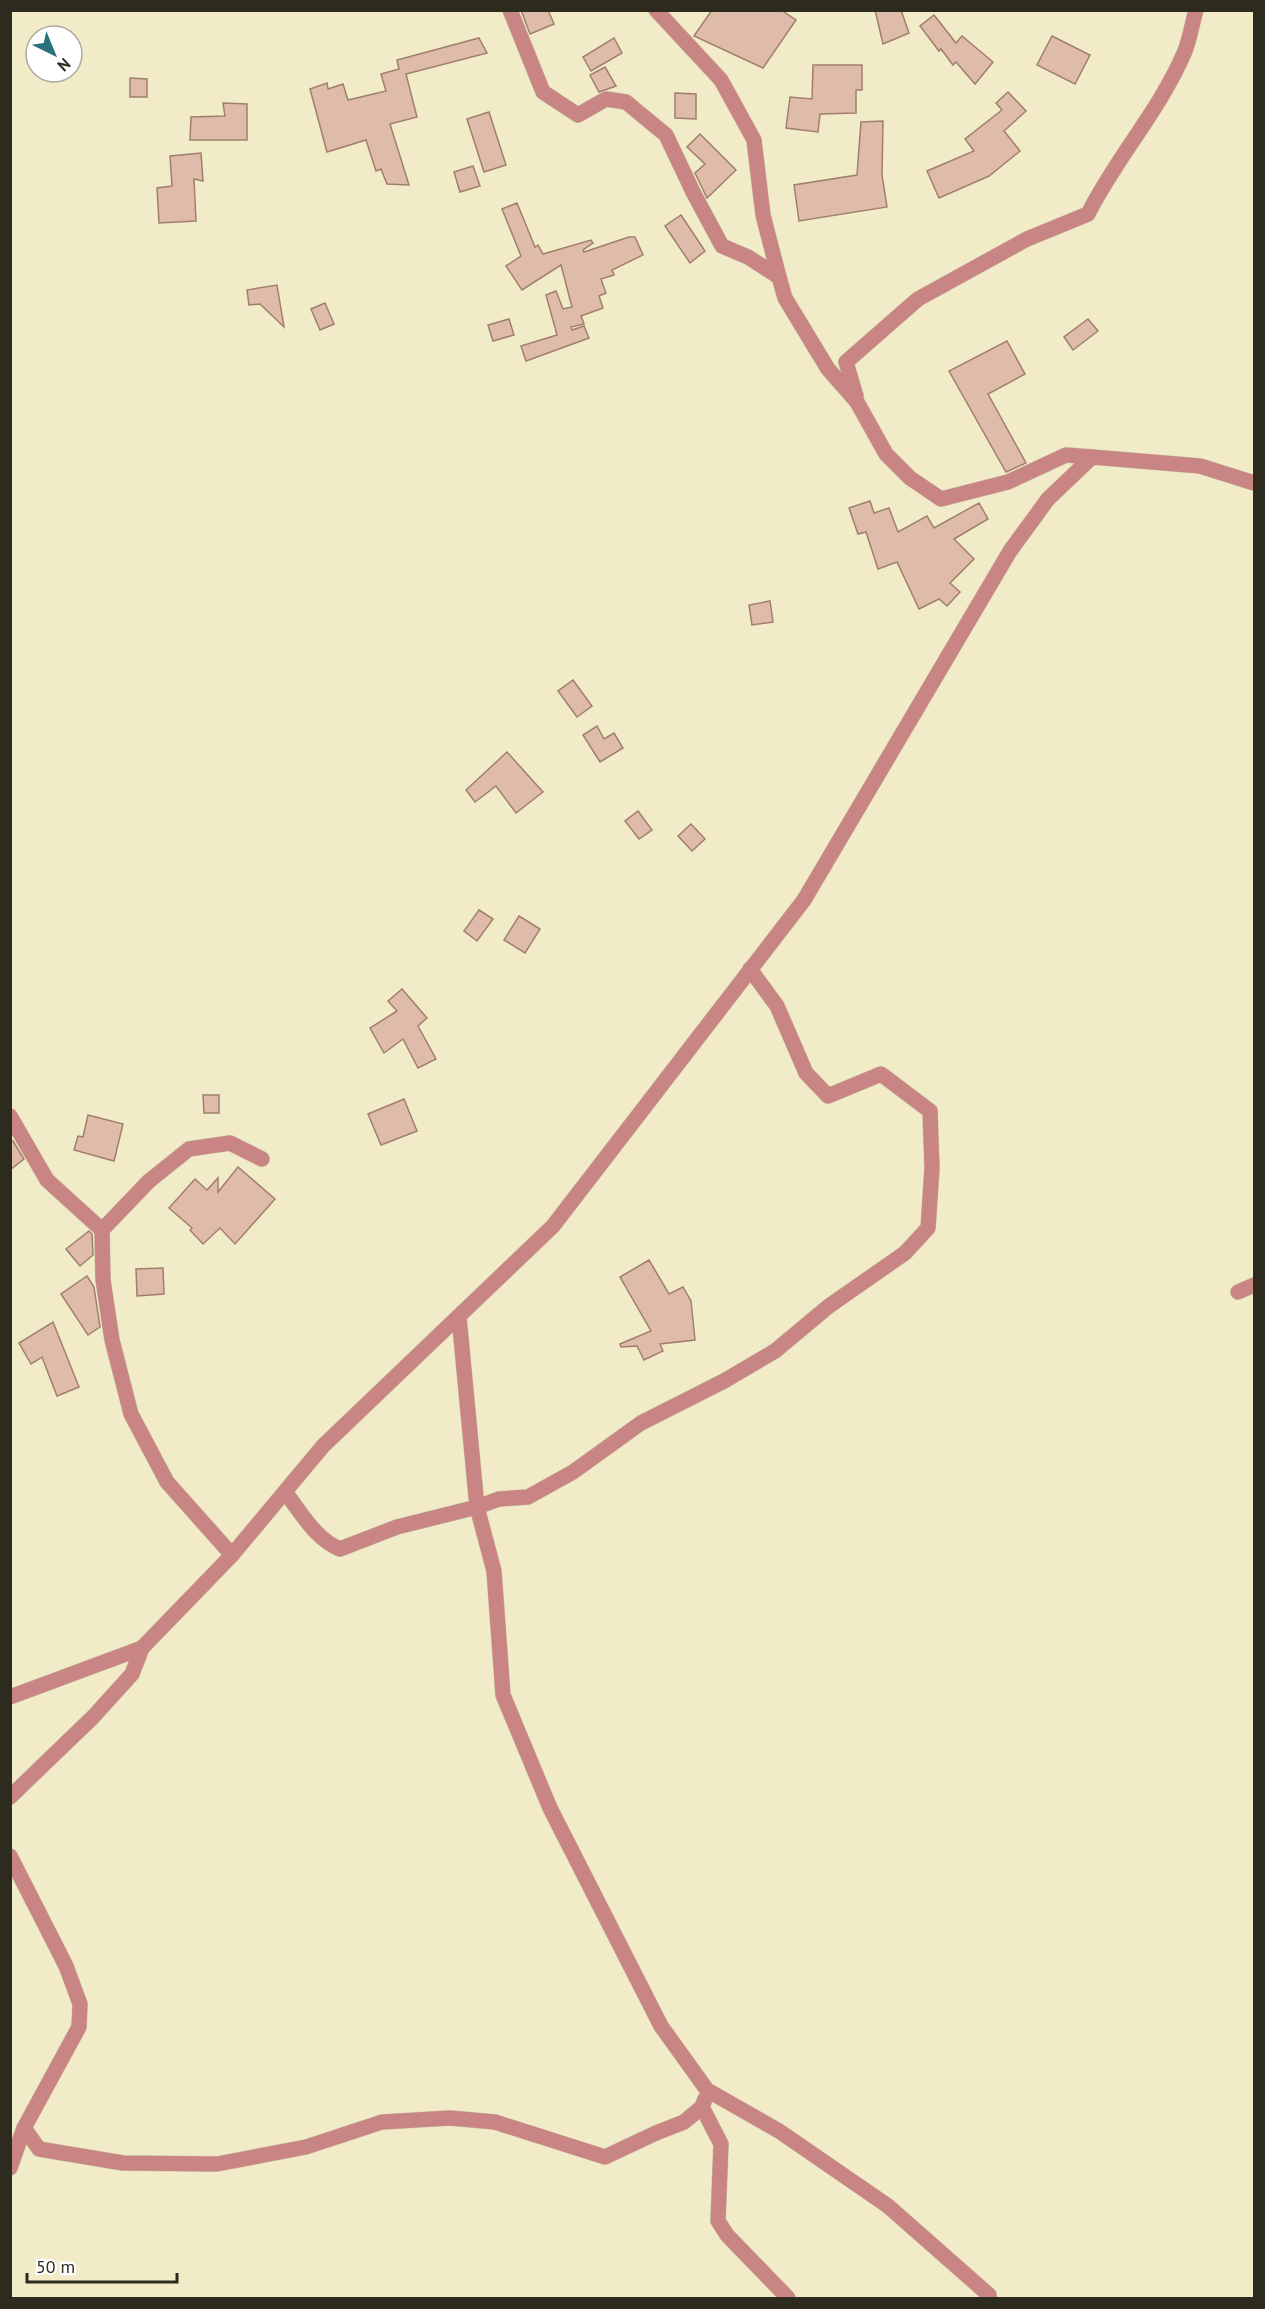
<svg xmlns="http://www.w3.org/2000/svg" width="1265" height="2309" viewBox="0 0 1265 2309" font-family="'PT Sans',sans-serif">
<rect width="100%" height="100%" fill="#f1ebc7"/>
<g fill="#dfbca9" stroke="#a07f6d" stroke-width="1.5">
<path d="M 521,10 L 548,10 L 554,24 L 530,34 Z"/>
<path d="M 712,10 L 781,10 L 796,20 L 763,68 L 694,36 Z"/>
<path d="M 875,10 L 901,10 L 909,33 L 883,44 Z"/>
<path d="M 934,15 L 956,43 L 962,36 L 993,62 L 975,84 L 956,62 L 953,65 L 941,49 L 939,51 L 920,26 Z"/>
<path d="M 1052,36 L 1090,55 L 1075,84 L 1037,65 Z"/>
<path d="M 479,38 L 487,53 L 406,74 L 417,117 L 390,124 L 409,185 L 387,184 L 381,169 L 376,171 L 366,140 L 327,152 L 310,89 L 327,83 L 328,89 L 343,84 L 348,100 L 386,91 L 381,74 L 399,69 L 397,60 Z"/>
<path d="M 614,38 L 622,53 L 591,71 L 583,57 Z"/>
<path d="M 813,65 L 862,65 L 862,90 L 856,90 L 856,113 L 820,114 L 818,132 L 786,128 L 790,97 L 812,99 Z"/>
<path d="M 605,67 L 616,86 L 599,92 L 590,75 Z"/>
<path d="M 130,78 L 147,79 L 147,97 L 130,97 Z"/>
<path d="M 1008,92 L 1026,111 L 1004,131 L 1020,151 L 989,176 L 939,198 L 927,171 L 974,151 L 965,139 L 1002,110 L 996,103 Z"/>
<path d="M 675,93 L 696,94 L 696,119 L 675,118 Z"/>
<path d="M 223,103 L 247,104 L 247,140 L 190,140 L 191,117 L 225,116 Z"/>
<path d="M 489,112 L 506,165 L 484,172 L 467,119 Z"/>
<path d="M 883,121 L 882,175 L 887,207 L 799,221 L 794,185 L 857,175 L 861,122 Z"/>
<path d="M 700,134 L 736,170 L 707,198 L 695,173 L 705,164 L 687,147 Z"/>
<path d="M 201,153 L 203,181 L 194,179 L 196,221 L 159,223 L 157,188 L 172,186 L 170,156 Z"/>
<path d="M 473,166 L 480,186 L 460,192 L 454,172 Z"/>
<path d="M 517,203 L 535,247 L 538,245 L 543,254 L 591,240 L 593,243 L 583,250 L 584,252 L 629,237 L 635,237 L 643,255 L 612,270 L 614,275 L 601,279 L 606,293 L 599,296 L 603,308 L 581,316 L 584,324 L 571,327 L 572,330 L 584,326 L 589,338 L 526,361 L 521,346 L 557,335 L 546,295 L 556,291 L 563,309 L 572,307 L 561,265 L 522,290 L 506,266 L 521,256 L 502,209 Z"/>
<path d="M 681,215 L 705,251 L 690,263 L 665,226 Z"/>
<path d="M 277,285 L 284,327 L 260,304 L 249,305 L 247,290 Z"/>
<path d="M 325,303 L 334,324 L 320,330 L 311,309 Z"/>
<path d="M 509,319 L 514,335 L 493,341 L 488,325 Z"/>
<path d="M 1088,319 L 1098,331 L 1073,350 L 1064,337 Z"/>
<path d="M 1007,341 L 1025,374 L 988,394 L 1026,463 L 1006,472 L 949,371 Z"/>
<path d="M 870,501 L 874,513 L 889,508 L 898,532 L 927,516 L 934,528 L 979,503 L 988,519 L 954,539 L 974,559 L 950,583 L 960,592 L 947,606 L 939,599 L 919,609 L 897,562 L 878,569 L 866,532 L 858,534 L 849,508 Z"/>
<path d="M 770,601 L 773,622 L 752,625 L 749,605 Z"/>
<path d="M 573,680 L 592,706 L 577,717 L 558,691 Z"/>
<path d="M 597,726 L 604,739 L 614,733 L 623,748 L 600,762 L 583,735 Z"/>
<path d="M 507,752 L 543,792 L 516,813 L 496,786 L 475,802 L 466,790 Z"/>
<path d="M 638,811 L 652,830 L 639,839 L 625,821 Z"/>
<path d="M 691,824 L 705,839 L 692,851 L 678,836 Z"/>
<path d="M 479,910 L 493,919 L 477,941 L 464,931 Z"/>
<path d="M 519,916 L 540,929 L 525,953 L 504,940 Z"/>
<path d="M 402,989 L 427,1018 L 418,1026 L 436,1059 L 418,1068 L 403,1039 L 384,1053 L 370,1028 L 397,1011 L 388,1001 Z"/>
<path d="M 203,1095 L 219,1095 L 219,1113 L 204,1113 Z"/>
<path d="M 404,1099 L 417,1131 L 381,1145 L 368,1114 Z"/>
<path d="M 88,1115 L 123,1124 L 114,1161 L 74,1150 L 78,1136 L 83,1137 Z"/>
<path d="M 13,1141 L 24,1159 L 10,1170 L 10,1142 Z"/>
<path d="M 238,1167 L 275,1199 L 235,1244 L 220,1228 L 203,1244 L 190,1230 L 192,1228 L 169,1208 L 195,1179 L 207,1190 L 218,1178 L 218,1192 Z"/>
<path d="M 89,1231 L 92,1234 L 93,1255 L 80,1266 L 66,1249 Z"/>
<path d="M 649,1260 L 669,1294 L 683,1287 L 691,1301 L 695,1340 L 660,1344 L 663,1351 L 644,1360 L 637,1346 L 621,1347 L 620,1344 L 651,1331 L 620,1277 Z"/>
<path d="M 163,1268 L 164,1294 L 137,1296 L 136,1269 Z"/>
<path d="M 87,1276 L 94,1287 L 100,1327 L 88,1335 L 61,1294 Z"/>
<path d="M 53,1322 L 79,1387 L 57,1396 L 42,1357 L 31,1364 L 19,1343 Z"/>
</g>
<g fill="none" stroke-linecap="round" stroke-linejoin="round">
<g stroke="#cec8a8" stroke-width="16">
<g id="street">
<path d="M 510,10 L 543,92 L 578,115 L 606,99 L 626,102 L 666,135 L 694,194 L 722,246 L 748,257 L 779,277 L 785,298 L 828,369 L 857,402 L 886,454 L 910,478 L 941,499 L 1008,482 L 1066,455 L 1092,457"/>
<path d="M 656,10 L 721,80 L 754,140 L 763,215 L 779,277"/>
<path d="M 856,396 L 846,362 L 918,299 L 1027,239 L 1088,214 C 1116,158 1160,110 1185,51 C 1190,38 1192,24 1196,10"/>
<path d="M 10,1116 L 47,1180 L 102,1230 L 103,1280 L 112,1340 L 131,1414 L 167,1482 L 232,1555"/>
<path d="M 102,1230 L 149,1181 L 189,1149 L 230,1143 L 262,1159"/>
<path d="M 1238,1292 L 1254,1285"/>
<path d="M 459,1317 L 477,1507 L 494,1571 L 503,1695 L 550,1808 L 661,2026 L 707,2090 L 779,2131 L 888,2206 L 989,2295 L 989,2298"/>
<path d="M 285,1492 C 301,1512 315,1539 340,1549 L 397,1527 L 477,1507 L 499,1499 L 528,1497 L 573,1472 L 641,1423 L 724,1381 L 775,1351 L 829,1306 L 905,1253 L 928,1228 L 932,1168 L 930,1111 L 881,1074 L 828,1096 L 806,1073 L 777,1006 L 750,969"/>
<path d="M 10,1697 L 142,1648 L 232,1555 L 323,1446 L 553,1226 L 804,900 L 1010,551 L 1048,499 L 1092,457 L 1200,466 L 1254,483"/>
<path d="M 10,1797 L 93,1717 L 132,1674 L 142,1648"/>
<path d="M 10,1856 L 66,1966 L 80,2004 L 79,2027 L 24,2128 L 10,2168"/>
<path d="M 705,2099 L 702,2107 L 721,2144 L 718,2221 L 727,2235 L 788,2298"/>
<path d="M 24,2128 L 39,2149 L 123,2163 L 217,2164 L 306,2147 L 382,2122 L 450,2118 L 495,2122 L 605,2157 L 656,2133 L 684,2122 L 702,2107"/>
</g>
</g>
<use href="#street" stroke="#c88583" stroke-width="15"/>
</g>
<rect width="1265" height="2309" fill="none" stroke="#2d2b1d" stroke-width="24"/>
<g transform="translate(54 54) rotate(137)"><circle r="28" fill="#ffffff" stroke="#abaaa5" stroke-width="1.5"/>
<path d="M0-4.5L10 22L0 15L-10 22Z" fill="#2a717e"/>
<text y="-9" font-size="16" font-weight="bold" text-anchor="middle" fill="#2d2b1d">N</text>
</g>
<path d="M27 2273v9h150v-9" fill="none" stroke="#2d2b1d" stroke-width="3"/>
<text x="36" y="2273" font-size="18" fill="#2d2b1d" stroke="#ffffff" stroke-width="4.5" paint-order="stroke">50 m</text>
</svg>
